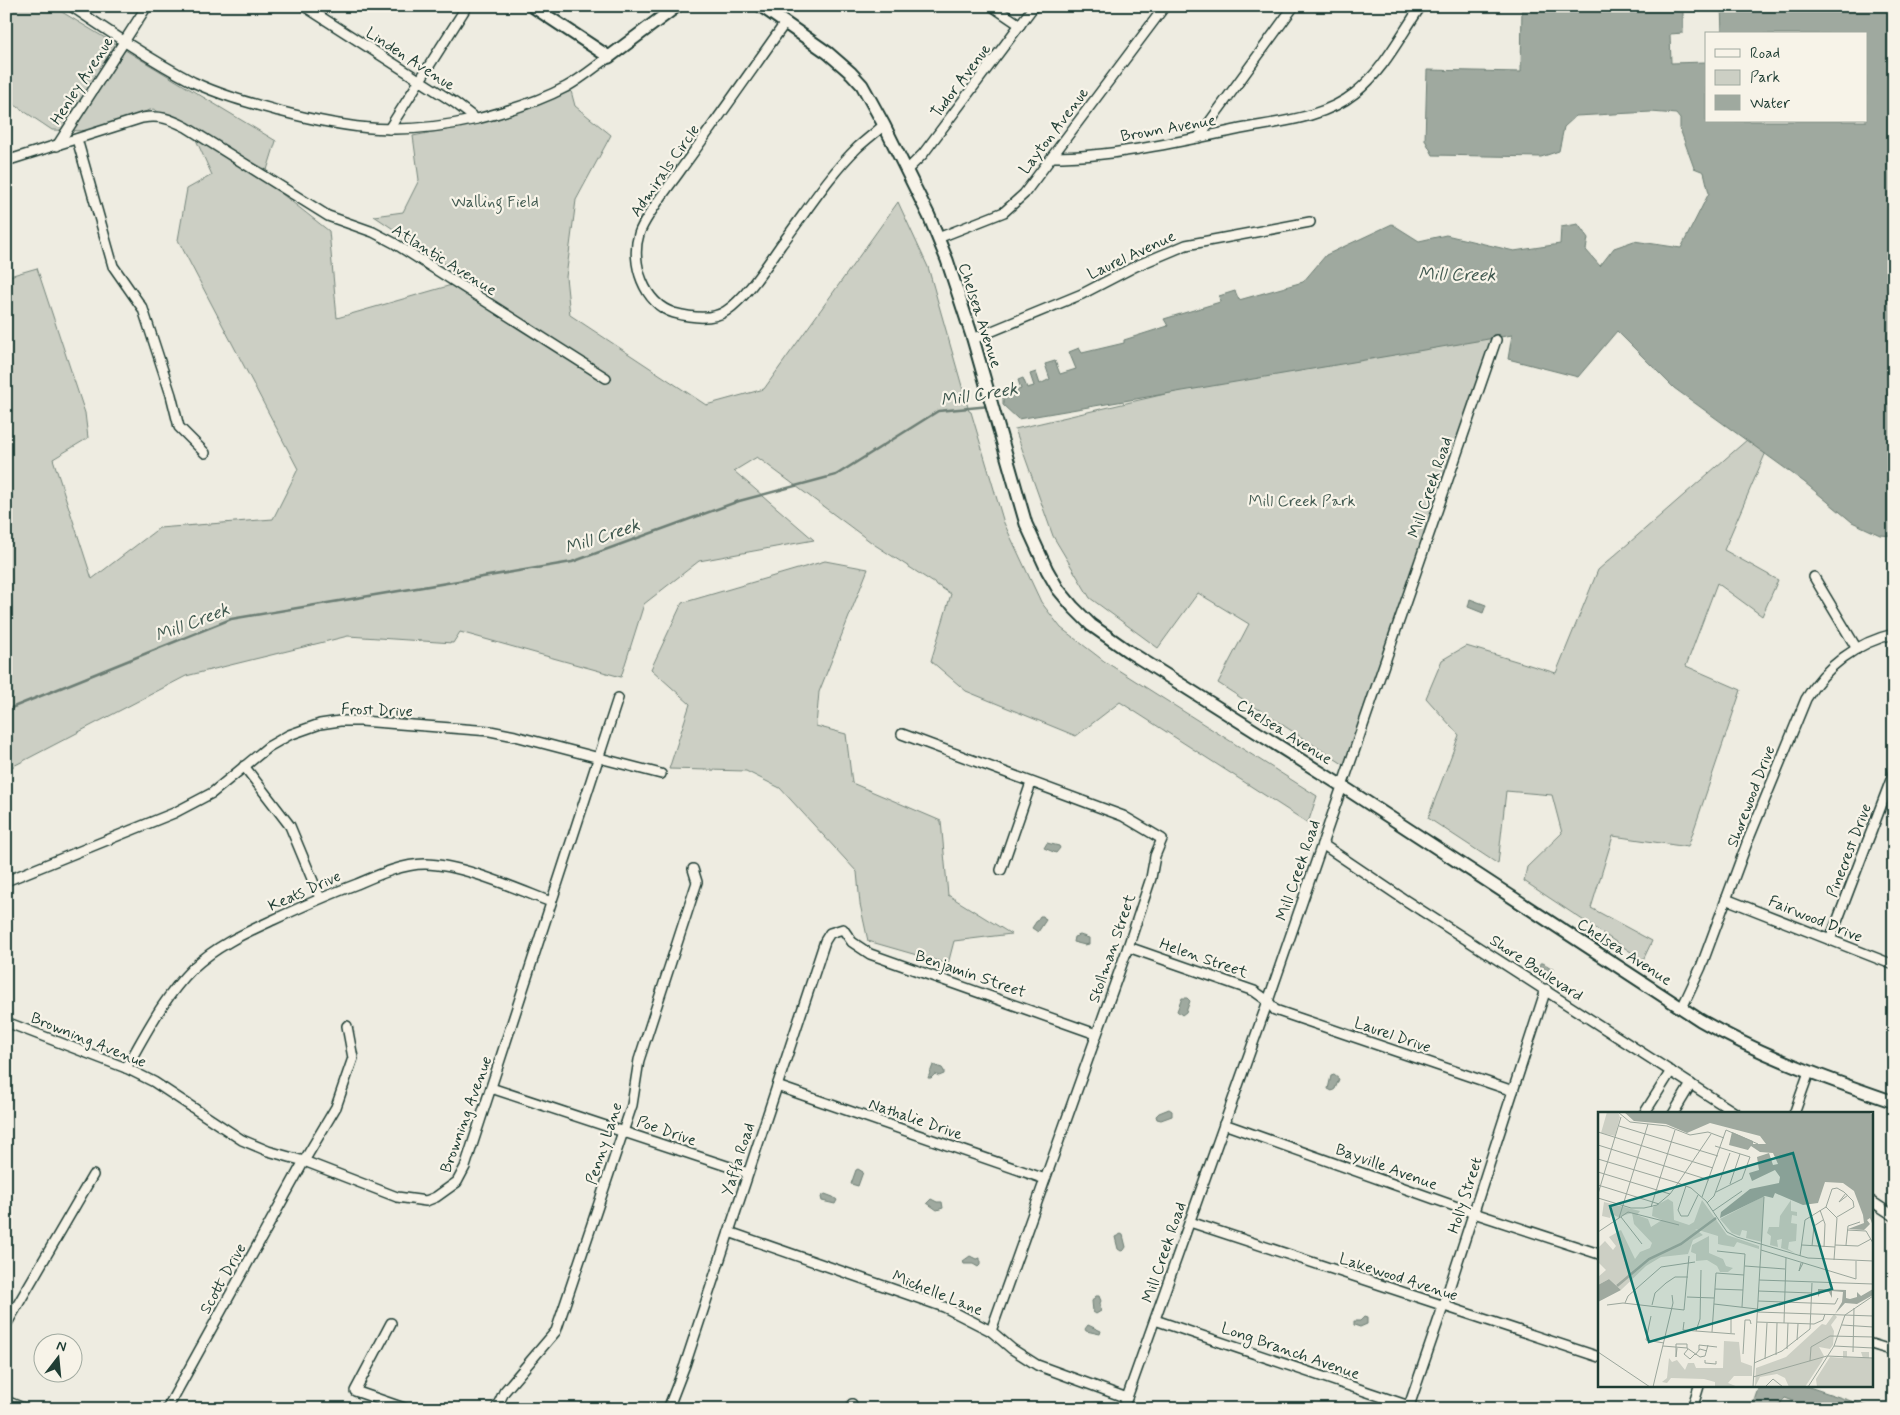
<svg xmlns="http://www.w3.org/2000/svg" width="1900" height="1415" viewBox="0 0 1900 1415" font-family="Mynerve,sans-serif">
<rect width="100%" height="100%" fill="#eeece1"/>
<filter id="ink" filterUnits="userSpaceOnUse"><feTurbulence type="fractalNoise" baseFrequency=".02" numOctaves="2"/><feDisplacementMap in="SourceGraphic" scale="10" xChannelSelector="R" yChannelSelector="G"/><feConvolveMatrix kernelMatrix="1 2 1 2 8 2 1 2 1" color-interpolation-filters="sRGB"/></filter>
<g filter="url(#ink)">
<g fill="#cccfc4" stroke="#76867c">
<path d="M 6,6 L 52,6 L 276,141 L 267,170 L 153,109 L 87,131 L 52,130 L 6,99 Z"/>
<path d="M 571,91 L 575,106 L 611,135 L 576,200 L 566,277 L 570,315 L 706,405 L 764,389 L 898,202 L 928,267 L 969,411 L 971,412 L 1004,523 L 1041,602 L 1061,628 L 1104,661 L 1317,796 L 1308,823 L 1120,702 L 1076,736 L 966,691 L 931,661 L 951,594 L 875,545 L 757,457 L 734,471 L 814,540 L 699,561 L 644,604 L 621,677 L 460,632 L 453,643 L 348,636 L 186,676 L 6,770 L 6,277 L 37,268 L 85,413 L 88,438 L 53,459 L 92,579 L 159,528 L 273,519 L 298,469 L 178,240 L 187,189 L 212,175 L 193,133 L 263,179 L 329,231 L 337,318 L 469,280 L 374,216 L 403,212 L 419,180 L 413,136 L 499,119 Z"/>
<path d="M 1500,333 L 1352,770 L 1218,683 L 1249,624 L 1198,593 L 1158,648 L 1090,598 L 1053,536 L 1015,429 L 1388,342 Z"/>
<path d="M 1748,439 L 1766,452 L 1724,550 L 1778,580 L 1762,616 L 1717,583 L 1686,666 L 1741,690 L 1688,847 L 1613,836 L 1591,908 L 1652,941 L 1643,960 L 1524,881 L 1527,867 L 1562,833 L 1552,795 L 1506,791 L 1498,864 L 1428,818 L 1459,735 L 1426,698 L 1442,660 L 1466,646 L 1556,673 L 1598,570 Z"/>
<path d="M 825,561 L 868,569 L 819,692 L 816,726 L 846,734 L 852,783 L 941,821 L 948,895 L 1011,934 L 954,941 L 948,964 L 868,941 L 860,904 L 857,872 L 780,788 L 746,771 L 669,769 L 690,704 L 651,669 L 682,603 Z"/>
</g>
<g fill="#9fa99f" stroke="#6c7e74">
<path d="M 1522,6 L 1683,6 L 1683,33 L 1670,34 L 1671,63 L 1706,62 L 1706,121 L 1866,121 L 1866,34 L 1722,34 L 1721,6 L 1894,6 L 1894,536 L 1880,535 L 1852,522 L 1804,482 L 1674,388 L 1617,331 L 1578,377 L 1508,359 L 1512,335 L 1018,419 L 1003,405 L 1003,396 L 1021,389 L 1018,380 L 1023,378 L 1027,388 L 1034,386 L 1030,374 L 1036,372 L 1040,384 L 1050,379 L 1045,364 L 1055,361 L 1060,374 L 1076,369 L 1069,352 L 1079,348 L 1082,353 L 1124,343 L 1124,340 L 1168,326 L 1164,319 L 1220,302 L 1219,296 L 1235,291 L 1239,300 L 1303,282 L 1326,255 L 1392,224 L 1419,241 L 1446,235 L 1514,251 L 1560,244 L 1561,227 L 1578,224 L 1588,238 L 1586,250 L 1600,266 L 1614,248 L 1634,241 L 1681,248 L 1709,193 L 1704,172 L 1694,168 L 1680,129 L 1680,119 L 1676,114 L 1651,112 L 1576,116 L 1564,127 L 1559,151 L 1541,157 L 1433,155 L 1425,140 L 1427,70 L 1521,72 Z"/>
<path d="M 1470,599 L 1486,605 L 1483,613 L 1468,607 Z"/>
<path d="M 1047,843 L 1059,846 L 1060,848 L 1056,853 L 1044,848 Z"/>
<path d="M 1040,916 L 1043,916 L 1046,920 L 1038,932 L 1032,928 Z"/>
<path d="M 1080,935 L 1089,938 L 1089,944 L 1085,945 L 1073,942 L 1074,937 Z"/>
<path d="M 1540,963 L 1543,963 L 1553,969 L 1552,975 L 1549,976 L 1539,969 Z"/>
<path d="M 1182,998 L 1187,998 L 1190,1001 L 1186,1012 L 1182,1015 L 1177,1011 Z"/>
<path d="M 933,1065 L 942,1068 L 944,1071 L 944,1074 L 939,1076 L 935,1074 L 931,1078 L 928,1078 Z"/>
<path d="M 1334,1075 L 1339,1079 L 1335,1089 L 1332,1091 L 1328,1089 L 1331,1076 Z"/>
<path d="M 1169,1109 L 1172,1111 L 1172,1116 L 1161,1120 L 1157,1119 L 1156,1116 L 1159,1113 Z"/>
<path d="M 858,1169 L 863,1172 L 858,1186 L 851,1184 L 856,1170 Z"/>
<path d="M 825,1194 L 833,1197 L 837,1200 L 835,1204 L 822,1201 L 821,1197 Z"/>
<path d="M 931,1199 L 937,1202 L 942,1202 L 943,1208 L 937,1210 L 927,1203 Z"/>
<path d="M 1121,1234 L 1123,1235 L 1126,1247 L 1124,1250 L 1121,1251 L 1118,1249 L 1115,1237 Z"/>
<path d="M 970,1256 L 976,1259 L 980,1258 L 980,1265 L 978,1267 L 973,1264 L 964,1264 L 963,1261 Z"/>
<path d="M 1096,1296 L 1099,1296 L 1101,1301 L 1100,1303 L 1101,1311 L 1096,1314 L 1093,1312 L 1092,1301 Z"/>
<path d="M 1364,1317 L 1367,1318 L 1367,1324 L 1360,1327 L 1354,1325 L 1354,1321 L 1360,1321 Z"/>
<path d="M 1088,1325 L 1101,1331 L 1100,1334 L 1086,1331 L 1085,1329 Z"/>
<path d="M 1759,1386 L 1806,1386 L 1875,1409 L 1815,1409 L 1785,1398 L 1775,1409 L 1751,1409 Z"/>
</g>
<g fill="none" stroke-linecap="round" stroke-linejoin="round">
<path stroke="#6c7e74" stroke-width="2.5" d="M 6,710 L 231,619 L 572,562 L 739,501 L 836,475 L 938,411 L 990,406"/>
<g stroke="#1f3d34" stroke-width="12">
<g id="minor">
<path d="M 71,6 C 111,33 151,60 193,82 C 220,95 250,103 279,111 C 352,130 403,136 477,119 C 508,111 538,102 566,87 C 581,79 595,67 609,57"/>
<path d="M 304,6 L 455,103 L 476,119"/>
<path d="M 992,6 L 1020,25"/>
<path d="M 785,23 C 751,71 717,120 682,168 C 671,184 645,216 639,234 C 630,262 644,304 674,313 C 689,317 711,321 726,311 C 746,298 767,265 781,245 C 806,212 829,175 858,147 C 867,139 876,132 884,125"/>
<path d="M 389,129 L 467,6"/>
<path d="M 1198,138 L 1294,6"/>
<path d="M 77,139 L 113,266 L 143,309 L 171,395 L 179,427 L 205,453"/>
<path d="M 57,146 L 147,6"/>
<path d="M 1053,157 C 1111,157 1178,142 1236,130 C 1275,122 1323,119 1355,93 C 1384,70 1400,36 1421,6"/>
<path d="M 6,161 L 142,118 C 161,115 170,119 186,127 L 328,216 L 373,232 L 394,243 L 606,378"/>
<path d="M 907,170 L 923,154 L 1034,6"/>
<path d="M 938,238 L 1004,212 L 1024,194 L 1165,6"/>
<path d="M 973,339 L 1082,294 L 1136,266 L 1186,245 L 1310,222"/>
<path d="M 1814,577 L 1857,649"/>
<path d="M 902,734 L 1123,816 L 1162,839 L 1155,856 L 1151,878 L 1128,947 L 991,1331"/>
<path d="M 244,766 L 290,826 L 320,898"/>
<path d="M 1322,844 L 1405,900 L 1737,1114"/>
<path d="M 1001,870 L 1031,783"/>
<path d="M 6,881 L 174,813 L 212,793 L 268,747 L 289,735 L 320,724 L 340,721 L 361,721 L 490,731 L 515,736 L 661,774"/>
<path d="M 1726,899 L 1894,965"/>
<path d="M 1830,940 L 1894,772"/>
<path d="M 1128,947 L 1254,991 L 1268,1001 L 1275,1010 L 1513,1091"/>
<path d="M 1682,1008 L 1701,967 L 1747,843 L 1806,699 C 1825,667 1857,642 1894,634"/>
<path d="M 6,1022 L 126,1068 L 154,1082 L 242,1140 L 268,1151 L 304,1161 L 397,1197 L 426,1201 L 436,1197 L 457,1182 L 465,1167 L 618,698"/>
<path d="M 126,1068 C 146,1033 164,997 193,968 C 216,946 245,933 273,920 C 301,907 328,895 357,884 C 378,875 402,864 425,864 C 461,864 517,889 551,902"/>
<path d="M 777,1086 L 1045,1179"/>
<path d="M 491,1088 L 748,1173"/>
<path d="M 1644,1114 L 1671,1071"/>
<path d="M 1673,1114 L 1691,1084"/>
<path d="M 1794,1114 L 1809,1072"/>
<path d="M 1224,1124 L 1474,1213 L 1599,1254"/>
<path d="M 1871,1201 L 1894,1216"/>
<path d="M 1190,1222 L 1599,1357"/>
<path d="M 729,1232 L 944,1307 L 991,1331 L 1012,1349 L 1037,1365 L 1127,1398"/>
<path d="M 1155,1320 L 1418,1409"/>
<path d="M 391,1323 L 355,1391 L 407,1409"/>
<path d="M 6,1325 L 93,1175"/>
<path d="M 1871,1344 L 1894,1351"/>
<path d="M 6,1401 L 26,1409"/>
<path d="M 167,1409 L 304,1161 L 336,1107 L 353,1058 L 347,1026"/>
<path d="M 496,1409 L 504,1392 L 556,1331 L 632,1105 L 639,1060 L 697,882 L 693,869"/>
<path d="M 668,1409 L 685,1365 L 825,941 L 830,933 L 843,929 L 852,942 L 870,954 L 1096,1034"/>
<path d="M 851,1409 L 852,1404"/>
<path d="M 1123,1409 L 1268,1001 L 1496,340"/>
<path d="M 1408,1409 L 1443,1307 L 1546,989"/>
<path d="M 1692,1409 L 1699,1386"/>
</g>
</g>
<g stroke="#1f3d34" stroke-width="15">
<g id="major">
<path d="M 532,6 L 609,57 L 677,6"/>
<path d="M 761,6 L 828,53 L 851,73 L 862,85 L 884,125 L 929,216 L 947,260 L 973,339 L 1026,524 L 1047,570 L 1058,589 L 1073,607 L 1091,625 L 1128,651 L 1342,786 L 1700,1020 C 1762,1056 1827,1079 1894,1102"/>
</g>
</g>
<use href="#minor" stroke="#f7f3e8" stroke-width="9"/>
<use href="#major" stroke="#f7f3e8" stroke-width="11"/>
</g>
</g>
<g text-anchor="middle" stroke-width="4.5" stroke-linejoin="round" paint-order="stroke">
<g font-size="16" fill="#1f3d34" stroke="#f7f3e8">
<text transform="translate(411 58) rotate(33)" y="6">Linden Avenue</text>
<text transform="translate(81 80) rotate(-57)" y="6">Henley Avenue</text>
<text transform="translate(960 80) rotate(-53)" y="6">Tudor Avenue</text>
<text transform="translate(1168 127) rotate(-10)" y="6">Brown Avenue</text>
<text transform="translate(1053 130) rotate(-53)" y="6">Layton Avenue</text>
<text transform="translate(664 170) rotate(-55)" y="6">Admirals Circle</text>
<text transform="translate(1131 254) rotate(-25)" y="6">Laurel Avenue</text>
<text transform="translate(445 259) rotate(32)" y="6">Atlantic Avenue</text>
<text transform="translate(981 315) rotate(72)" y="6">Chelsea Avenue</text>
<text transform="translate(1429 487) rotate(-71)" y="6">Mill Creek Road</text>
<text transform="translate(377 709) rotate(2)" y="6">Frost Drive</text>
<text transform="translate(1285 731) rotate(32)" y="6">Chelsea Avenue</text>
<text transform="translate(1750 796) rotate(-69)" y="6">Shorewood Drive</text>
<text transform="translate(1848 850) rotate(-69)" y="6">Pinecrest Drive</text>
<text transform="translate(1297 870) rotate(-71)" y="6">Mill Creek Road</text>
<text transform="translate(304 890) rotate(-24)" y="6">Keats Drive</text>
<text transform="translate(1816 918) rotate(22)" y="6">Fairwood Drive</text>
<text transform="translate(1111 948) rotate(-71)" y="6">Stollman Street</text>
<text transform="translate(1625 951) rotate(33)" y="6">Chelsea Avenue</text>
<text transform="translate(1204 957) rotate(19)" y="6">Helen Street</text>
<text transform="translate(1537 967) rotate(33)" y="6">Shore Boulevard</text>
<text transform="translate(971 973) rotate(19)" y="6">Benjamin Street</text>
<text transform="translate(1393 1034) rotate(19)" y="6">Laurel Drive</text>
<text transform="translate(89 1039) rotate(22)" y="6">Browning Avenue</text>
<text transform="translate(465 1114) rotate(-70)" y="6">Browning Avenue</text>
<text transform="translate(916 1118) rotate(19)" y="6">Nathalie Drive</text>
<text transform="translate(667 1130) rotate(19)" y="6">Poe Drive</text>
<text transform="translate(603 1143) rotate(-72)" y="6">Penny Lane</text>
<text transform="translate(737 1159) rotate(-72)" y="6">Yaffa Road</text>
<text transform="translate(1387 1166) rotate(20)" y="6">Bayville Avenue</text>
<text transform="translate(1464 1195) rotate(-72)" y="6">Holly Street</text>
<text transform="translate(1163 1252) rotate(-71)" y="6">Mill Creek Road</text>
<text transform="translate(1399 1276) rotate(18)" y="6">Lakewood Avenue</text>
<text transform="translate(222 1278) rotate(-61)" y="6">Scott Drive</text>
<text transform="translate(938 1292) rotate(22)" y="6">Michelle Lane</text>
<text transform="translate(1291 1350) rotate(19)" y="6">Long Branch Avenue</text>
</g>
<g font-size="16" fill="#425a51" stroke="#f7f3e8">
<text x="495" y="207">Walling Field</text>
<text x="1302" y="506">Mill Creek Park</text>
</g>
<g font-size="18" font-style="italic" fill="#3f584f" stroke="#f7f3e8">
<text transform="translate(1457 274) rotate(1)" y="6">Mill Creek</text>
<text transform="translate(979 394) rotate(-9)" y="6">Mill Creek</text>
<text transform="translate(602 536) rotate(-18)" y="6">Mill Creek</text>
<text transform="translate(192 622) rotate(-21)" y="6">Mill Creek</text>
</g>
</g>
<g transform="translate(1598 1112)">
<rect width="275" height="275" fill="#eeece1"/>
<path d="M 9,0 L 20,0 L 22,5 L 17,24 L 3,21 ZM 166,84 L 164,130 L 148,126 L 149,119 L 144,118 L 142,124 L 134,121 L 122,107 ZM 70,87 L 75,90 L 76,108 L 91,113 L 96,110 L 104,88 L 129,123 L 161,134 L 161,137 L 139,130 L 136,135 L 124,133 L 120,132 L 120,124 L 97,117 L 105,123 L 95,128 L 90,142 L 63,145 L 48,154 L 23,178 L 11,167 L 0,173 L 0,165 L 8,158 L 0,150 L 0,136 L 7,129 L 15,138 L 18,134 L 11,125 L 23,118 L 37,147 L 42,140 L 52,136 L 54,131 L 36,112 L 34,101 L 20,105 L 13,102 L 12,106 L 4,104 L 6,90 L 42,99 L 39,103 L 50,107 L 53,115 L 64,108 L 54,104 L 55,95 ZM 193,88 L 193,99 L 199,100 L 199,104 L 194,103 L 193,111 L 199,112 L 198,129 L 191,130 L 190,137 L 197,141 L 183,136 L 184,127 L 179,128 L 180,135 L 172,133 L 173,124 L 169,121 L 171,115 L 181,115 L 182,104 ZM 111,124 L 111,141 L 125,147 L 128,154 L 135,156 L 130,160 L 122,160 L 119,154 L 109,148 L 98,149 L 98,142 L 93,140 L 94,133 ZM 236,202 L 239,205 L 233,213 L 236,219 L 235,233 L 232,237 L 221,235 L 226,244 L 224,249 L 207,275 L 191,275 L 187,266 L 179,262 L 162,265 L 157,275 L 158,256 L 188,245 L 224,212 L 228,213 ZM 126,229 L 141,230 L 143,250 L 154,254 L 154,264 L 136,264 L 130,271 L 140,275 L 117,275 L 117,270 L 106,267 L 73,266 L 69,271 L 64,270 L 69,266 L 71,246 L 74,250 L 79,248 L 87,258 L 90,251 L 96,251 L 98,256 L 125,256 ZM 245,239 L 249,239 L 249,245 L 265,246 L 263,240 L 271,240 L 271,246 L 275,246 L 275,275 L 219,275 L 218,267 L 232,245 L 245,246 Z" fill="#cccfc4"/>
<path d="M 26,0 L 272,1 L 275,3 L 275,114 L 272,106 L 269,108 L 272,112 L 266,118 L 250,117 L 266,111 L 265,103 L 256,79 L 245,71 L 227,70 L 220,91 L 205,93 L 177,81 L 175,86 L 167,84 L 122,106 L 123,100 L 152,77 L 181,71 L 182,65 L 177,58 L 154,69 L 151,61 L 161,58 L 159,45 L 171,41 L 175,53 L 180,52 L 175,41 L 162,40 L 153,34 L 150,38 L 131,33 L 134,20 L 155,29 L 155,32 L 168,32 L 162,24 L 112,11 L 89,21 L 68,12 L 36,9 ZM 11,167 L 23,178 L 0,190 L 0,173 ZM 220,177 L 248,178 L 248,186 L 252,187 L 259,185 L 259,180 L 263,184 L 275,177 L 275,183 L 259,192 L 247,191 L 237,202 L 244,190 L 245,180 L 234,179 L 234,186 L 231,180 L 223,179 L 220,185 Z" fill="#9fa99f"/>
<path fill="none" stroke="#9fa99f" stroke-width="2.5" d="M 19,174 L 51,147 L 83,132 L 118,106"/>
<path fill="none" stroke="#9ba69c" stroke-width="1" d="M 20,0 L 32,10 L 69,14 L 92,23 L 110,20 L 126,26M 21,14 L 120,44M 0,20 L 115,56M 0,33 L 111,68M 117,34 L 152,45 L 144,67 L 118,80M 0,47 L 80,71 L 113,22M 0,60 L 72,82 L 80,71 L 93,76 L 108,89 L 129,120 L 139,125 L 210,146 L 275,149M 132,72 L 142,42M 0,73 L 61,92M 88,74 L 80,98 L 83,104 L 90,104 L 100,83M 248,81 L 241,90 L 250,83M 0,82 L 23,5M 104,85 L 128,18 L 160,32M 0,86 L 33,96 L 46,96 L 59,93 L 72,82M 109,91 L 116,84 L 132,41M 53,95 L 77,18M 228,95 L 234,77 L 239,76 L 246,80 L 255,89 L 256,95 L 239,105M 228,95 L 239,106 L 236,148M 222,98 L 227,112 L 226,135M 115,99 L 144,79M 23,105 L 44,132M 21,106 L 50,12M 249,118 L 268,119 L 275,131M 0,120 L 30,100 L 81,113M 204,133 L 237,135M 237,133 L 260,134 L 273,127M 248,133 L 250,114 L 262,110M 214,134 L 216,114 L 225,108M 163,138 L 258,167M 119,139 L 147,142 L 144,195M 202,144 L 207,108 L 228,95M 203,151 L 201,159 L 205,151M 147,154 L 187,157M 258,167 L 258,149M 161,168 L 275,172M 117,177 L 145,178M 160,179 L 214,181M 89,185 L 116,186M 160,189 L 237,192 L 240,186M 27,191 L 30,184 L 63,155 L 97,150M 116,192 L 159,197M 9,193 L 25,191 L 86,198 L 91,144M 54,193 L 57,181 L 68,171 L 77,165 L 90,165M 159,200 L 275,204M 53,204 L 48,228 L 66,231M 86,210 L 85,218 L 137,222M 159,210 L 216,212 L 225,208 L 227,202M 186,211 L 188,146M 244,213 L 275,215M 98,219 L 102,207 L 103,158M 114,220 L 118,161 L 146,163M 133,221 L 133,205M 199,228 L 200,212M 65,234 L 89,236 L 102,245 L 107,244 L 110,233M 236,234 L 275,236M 79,236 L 78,245 L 78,232 L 89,232 L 89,236M 90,237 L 86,242 L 92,247 L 97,242M 189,237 L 190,211M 101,238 L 101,233 L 119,235M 0,240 L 52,275M 255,240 L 256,196M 145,242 L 147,208 L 152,208 L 153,212M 97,243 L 102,237 L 109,239M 178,243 L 179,211M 167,247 L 169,211M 107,248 L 107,251 L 118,252 L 118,249M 212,249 L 213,235 L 232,224 L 275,225M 156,251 L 184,239 L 212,217 L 214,171M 155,265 L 229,244 L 275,246M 55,275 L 75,191 L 74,183M 155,275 L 166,85M 167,275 L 175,267 L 185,275M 210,275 L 236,234 L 247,203 L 275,184"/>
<path fill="#0f766e" fill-opacity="0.15" stroke="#0f766e" stroke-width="2.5" d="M 195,41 L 234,177 L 51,230 L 12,94 Z"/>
<rect width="275" height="275" fill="none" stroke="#1f3d34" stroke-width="2.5"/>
</g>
<rect width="1900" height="1415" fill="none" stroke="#f7f3e8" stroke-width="25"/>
<rect x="12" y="12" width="1875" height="1390" fill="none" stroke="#1f3d34" stroke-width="2" filter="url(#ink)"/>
<rect x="1705" y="32" width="162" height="90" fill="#f7f3e8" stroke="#a1aaa0"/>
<rect x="1715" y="49" width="25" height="8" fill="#f7f3e8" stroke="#a1aaa0"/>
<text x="1750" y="58" font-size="15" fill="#1f3d34">Road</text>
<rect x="1715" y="70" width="25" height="15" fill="#cccfc4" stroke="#a1aaa0"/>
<text x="1750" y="82" font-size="15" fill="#1f3d34">Park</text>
<rect x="1715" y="95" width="25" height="15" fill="#9fa99f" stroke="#a1aaa0"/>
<text x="1750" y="108" font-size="15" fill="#1f3d34">Water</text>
<g transform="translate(58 1358) rotate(16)"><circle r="24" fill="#f7f3e8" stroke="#a1aaa0"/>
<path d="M0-4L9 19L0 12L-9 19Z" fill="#1f3d34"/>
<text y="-8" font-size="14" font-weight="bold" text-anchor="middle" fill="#1f3d34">N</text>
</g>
</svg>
